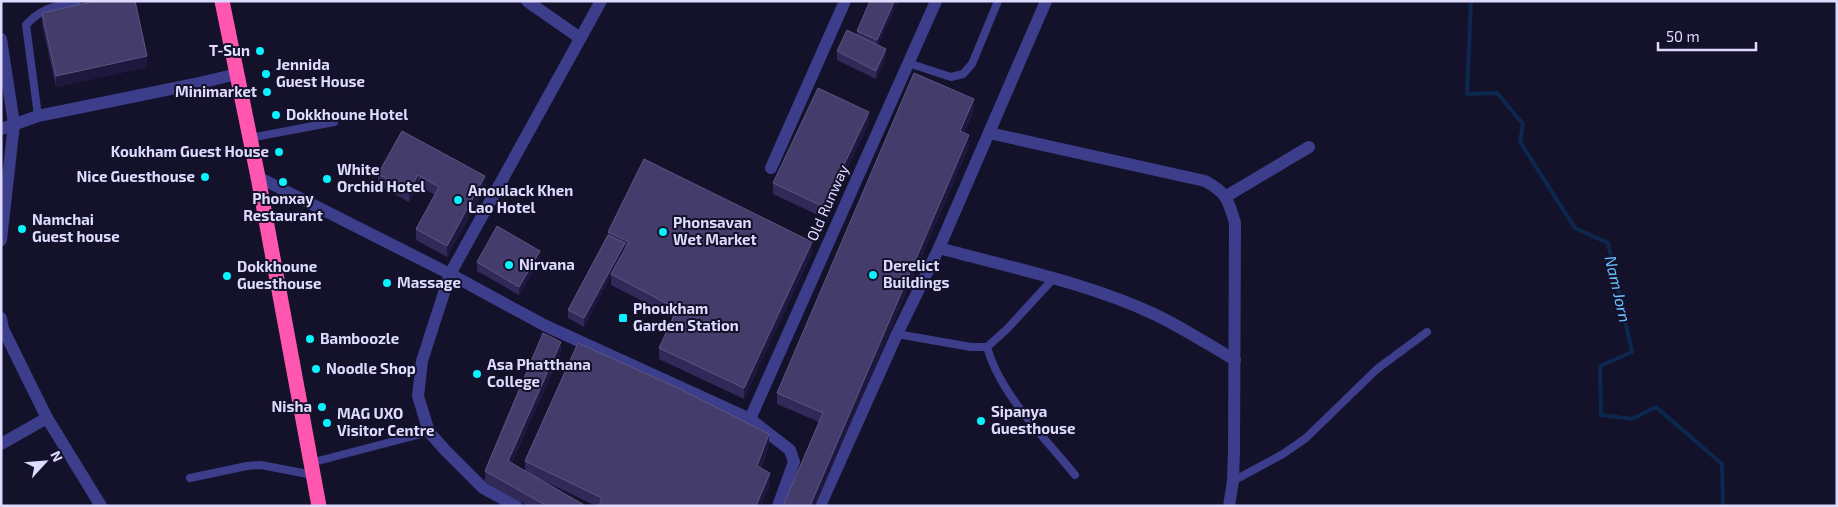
<svg xmlns="http://www.w3.org/2000/svg" width="1838" height="507" viewBox="0 0 1838 507" font-family="'Exo 2',sans-serif">
<rect width="100%" height="100%" fill="#14112b"/>
<g fill="none" stroke-linecap="round" stroke-linejoin="round">
<path stroke="#0c284f" stroke-width="4" d="M 1471,1 L 1467,94 L 1497,93 L 1523,124 L 1520,142 L 1575,228 L 1608,243 L 1632,352 L 1600,366 L 1601,415 L 1632,419 L 1656,407 L 1722,464 L 1723,506"/>
<g stroke="#3c3d8b" stroke-width="8">
<path d="M 908,63 L 951,77 L 963,74 L 972,64 L 998,1"/>
<path d="M 38,116 L 26,25 C 41,8 56,6 77,1"/>
<path d="M 250,138 L 334,122"/>
<path d="M 897,334 L 971,347 L 987,347 L 1007,329 L 1053,279"/>
<path d="M 987,347 C 1000,394 1044,437 1075,475"/>
<path d="M 310,463 L 429,432"/>
<path d="M 190,478 L 247,466 L 261,465 L 313,475"/>
<path d="M 1233,481 L 1283,454 L 1306,438 L 1377,369 L 1427,332"/>
</g>
<g stroke="#3c3d8b" stroke-width="12">
<path d="M 527,1 L 580,38"/>
<path d="M 1,39 L 14,124 L 1,240"/>
<path d="M 1,129 L 38,116 L 195,84 L 237,74"/>
<path d="M 989,133 L 1205,181 C 1227,193 1228,199 1235,223 L 1234,451 L 1233,481 L 1229,506"/>
<path d="M 771,168 L 845,1"/>
<path d="M 258,177 L 450,274 L 544,325 L 750,419 L 790,450 L 794,462 L 778,506"/>
<path d="M 1225,197 L 1309,147"/>
<path d="M 939,248 C 1009,267 1091,284 1156,315 C 1183,328 1209,345 1235,360"/>
<path d="M 1,318 L 3,329 L 47,418 L 101,506"/>
<path d="M 750,419 L 936,1"/>
<path d="M 1,444 L 47,418"/>
<path d="M 516,506 L 483,488 L 445,450 L 429,432 L 418,396 L 422,361 L 450,274 L 601,1"/>
<path d="M 820,506 L 897,334 L 939,248 L 1046,1"/>
</g>
<path stroke="#ff56b0" stroke-width="15" d="M 222,1 L 258,177 L 319,506"/>
</g>
<g fill="#312a59">
<path d="M 870,1 L 898,1 L 897,4 L 894,3 L 894,10 L 878,45 L 886,58 L 876,79 L 837,60 L 837,51 L 857,35 L 857,31 Z"/>
<path d="M 42,13 L 147,67 L 56,87 L 42,24 Z"/>
<path d="M 974,110 L 964,133 L 969,146 L 815,506 L 783,506 L 819,422 L 777,404 L 777,393 Z"/>
<path d="M 869,123 L 824,218 L 773,194 L 773,183 Z"/>
<path d="M 402,131 L 485,187 L 447,257 L 416,240 L 416,229 L 435,195 L 418,186 L 409,202 L 378,185 L 378,174 Z"/>
<path d="M 608,232 L 812,253 L 744,399 L 659,359 L 659,348 L 673,317 L 611,285 L 611,276 L 584,327 L 568,318 L 568,310 L 608,235 Z"/>
<path d="M 540,260 L 519,295 L 477,271 L 477,262 Z"/>
<path d="M 561,353 L 512,463 L 525,471 L 525,461 L 769,445 L 761,468 L 770,484 L 761,506 L 596,506 L 542,480 L 586,506 L 528,506 L 485,482 L 485,471 Z"/>
</g>
<g fill="#1e183f">
<path d="M 894,2 L 894,10 L 877,48 L 877,40 Z"/>
<path d="M 886,49 L 886,58 L 876,79 L 876,71 Z"/>
<path d="M 147,56 L 147,67 L 56,87 L 56,76 Z"/>
<path d="M 974,99 L 974,110 L 960,142 L 960,131 Z"/>
<path d="M 869,112 L 869,123 L 824,218 L 824,207 Z"/>
<path d="M 969,135 L 969,146 L 815,506 L 810,506 Z"/>
<path d="M 418,175 L 418,186 L 409,202 L 409,191 Z"/>
<path d="M 485,176 L 485,187 L 447,257 L 447,246 Z"/>
<path d="M 812,242 L 812,253 L 744,399 L 744,388 Z"/>
<path d="M 625,243 L 625,251 L 611,274 L 611,276 L 584,327 L 584,318 Z"/>
<path d="M 540,251 L 540,260 L 519,295 L 519,287 Z"/>
<path d="M 561,342 L 561,353 L 508,472 L 508,461 Z"/>
<path d="M 769,434 L 769,445 L 757,477 L 757,466 Z"/>
<path d="M 770,473 L 770,484 L 761,506 L 756,506 Z"/>
</g>
<g fill="#443d6b" stroke="#5c5682">
<path d="M 95,1 L 135,1 L 147,56 L 56,76 L 42,13 Z"/>
<path d="M 870,1 L 894,2 L 877,40 L 857,31 Z"/>
<path d="M 847,30 L 886,49 L 876,71 L 837,51 Z"/>
<path d="M 914,73 L 974,99 L 960,131 L 969,135 L 810,506 L 783,506 L 823,413 L 777,393 Z"/>
<path d="M 818,88 L 869,112 L 824,207 L 773,183 Z"/>
<path d="M 402,131 L 485,176 L 447,246 L 416,229 L 439,187 L 418,175 L 409,191 L 378,174 Z"/>
<path d="M 644,159 L 812,242 L 744,388 L 659,348 L 677,309 L 611,274 L 629,242 L 608,232 Z"/>
<path d="M 497,226 L 540,251 L 519,287 L 477,262 Z"/>
<path d="M 608,235 L 625,243 L 584,318 L 568,310 Z"/>
<path d="M 543,333 L 561,342 L 508,461 L 586,506 L 547,506 L 485,471 Z"/>
<path d="M 578,343 L 678,388 L 769,434 L 757,466 L 770,473 L 756,506 L 599,506 L 602,498 L 525,461 Z"/>
</g>
<g fill="#07f3ff" stroke="#14112b" stroke-width="2">
<circle cx="260" cy="51" r="5"/>
<circle cx="266" cy="74" r="5"/>
<circle cx="267" cy="92" r="5"/>
<circle cx="276" cy="115" r="5"/>
<circle cx="279" cy="152" r="5"/>
<circle cx="205" cy="177" r="5"/>
<circle cx="327" cy="179" r="5"/>
<circle cx="283" cy="182" r="5"/>
<circle cx="458" cy="200" r="5"/>
<circle cx="22" cy="229" r="5"/>
<circle cx="663" cy="232" r="5"/>
<circle cx="509" cy="265" r="5"/>
<circle cx="873" cy="275" r="5"/>
<circle cx="227" cy="276" r="5"/>
<circle cx="387" cy="283" r="5"/>
<rect x="618" y="313" width="10" height="10" rx="2.5"/>
<circle cx="310" cy="339" r="5"/>
<circle cx="316" cy="369" r="5"/>
<circle cx="477" cy="374" r="5"/>
<circle cx="322" cy="407" r="5"/>
<circle cx="981" cy="421" r="5"/>
<circle cx="327" cy="423" r="5"/>
</g>
<g text-anchor="middle" stroke-width="4" stroke-linejoin="round" paint-order="stroke">
<g font-size="15" font-weight="bold" fill="#dedbff" stroke="#14112b" text-anchor="start">
<text x="250" y="56" text-anchor="end">T-Sun</text>
<text x="276" y="70">Jennida<tspan x="276" dy="17">Guest House</tspan></text>
<text x="257" y="97" text-anchor="end">Minimarket</text>
<text x="286" y="120">Dokkhoune Hotel</text>
<text x="269" y="157" text-anchor="end">Koukham Guest House</text>
<text x="337" y="175">White<tspan x="337" dy="17">Orchid Hotel</tspan></text>
<text x="195" y="182" text-anchor="end">Nice Guesthouse</text>
<text x="468" y="196">Anoulack Khen<tspan x="468" dy="17">Lao Hotel</tspan></text>
<text x="283" y="204" text-anchor="middle">Phonxay<tspan x="283" dy="17">Restaurant</tspan></text>
<text x="32" y="225">Namchai<tspan x="32" dy="17">Guest house</tspan></text>
<text x="673" y="228">Phonsavan<tspan x="673" dy="17">Wet Market</tspan></text>
<text x="519" y="270">Nirvana</text>
<text x="883" y="271">Derelict<tspan x="883" dy="17">Buildings</tspan></text>
<text x="237" y="272">Dokkhoune<tspan x="237" dy="17">Guesthouse</tspan></text>
<text x="397" y="288">Massage</text>
<text x="633" y="314">Phoukham<tspan x="633" dy="17">Garden Station</tspan></text>
<text x="320" y="344">Bamboozle</text>
<text x="487" y="370">Asa Phatthana<tspan x="487" dy="17">College</tspan></text>
<text x="326" y="374">Noodle Shop</text>
<text x="312" y="412" text-anchor="end">Nisha</text>
<text x="991" y="417">Sipanya<tspan x="991" dy="17">Guesthouse</tspan></text>
<text x="337" y="419">MAG UXO<tspan x="337" dy="17">Visitor Centre</tspan></text>
</g>
<g font-size="15" fill="#dedbff" stroke="#14112b">
<text transform="translate(828 203) rotate(-66)" y="5">Old Runway</text>
</g>
<g font-size="16" font-style="italic" fill="#69c1ff" stroke="#14112b">
<text transform="translate(1618 289) rotate(77)" y="6">Nam Jorn</text>
</g>
</g>
<rect width="1838" height="507" fill="none" stroke="#dedbff" stroke-width="5"/>
<g transform="translate(45 462) rotate(64)" stroke="#14112b" stroke-width="4" paint-order="stroke">
<path d="M0-4L9 19L0 12L-9 19Z" fill="#dedbff"/>
<text y="-8" font-size="14" font-weight="bold" text-anchor="middle" fill="#dedbff">N</text>
</g>
<path d="M1658 42v8h98v-8" fill="none" stroke="#dedbff" stroke-width="2.5"/>
<text x="1666" y="42" font-size="15" fill="#dedbff" stroke="#14112b" stroke-width="4" paint-order="stroke">50 m</text>
</svg>
